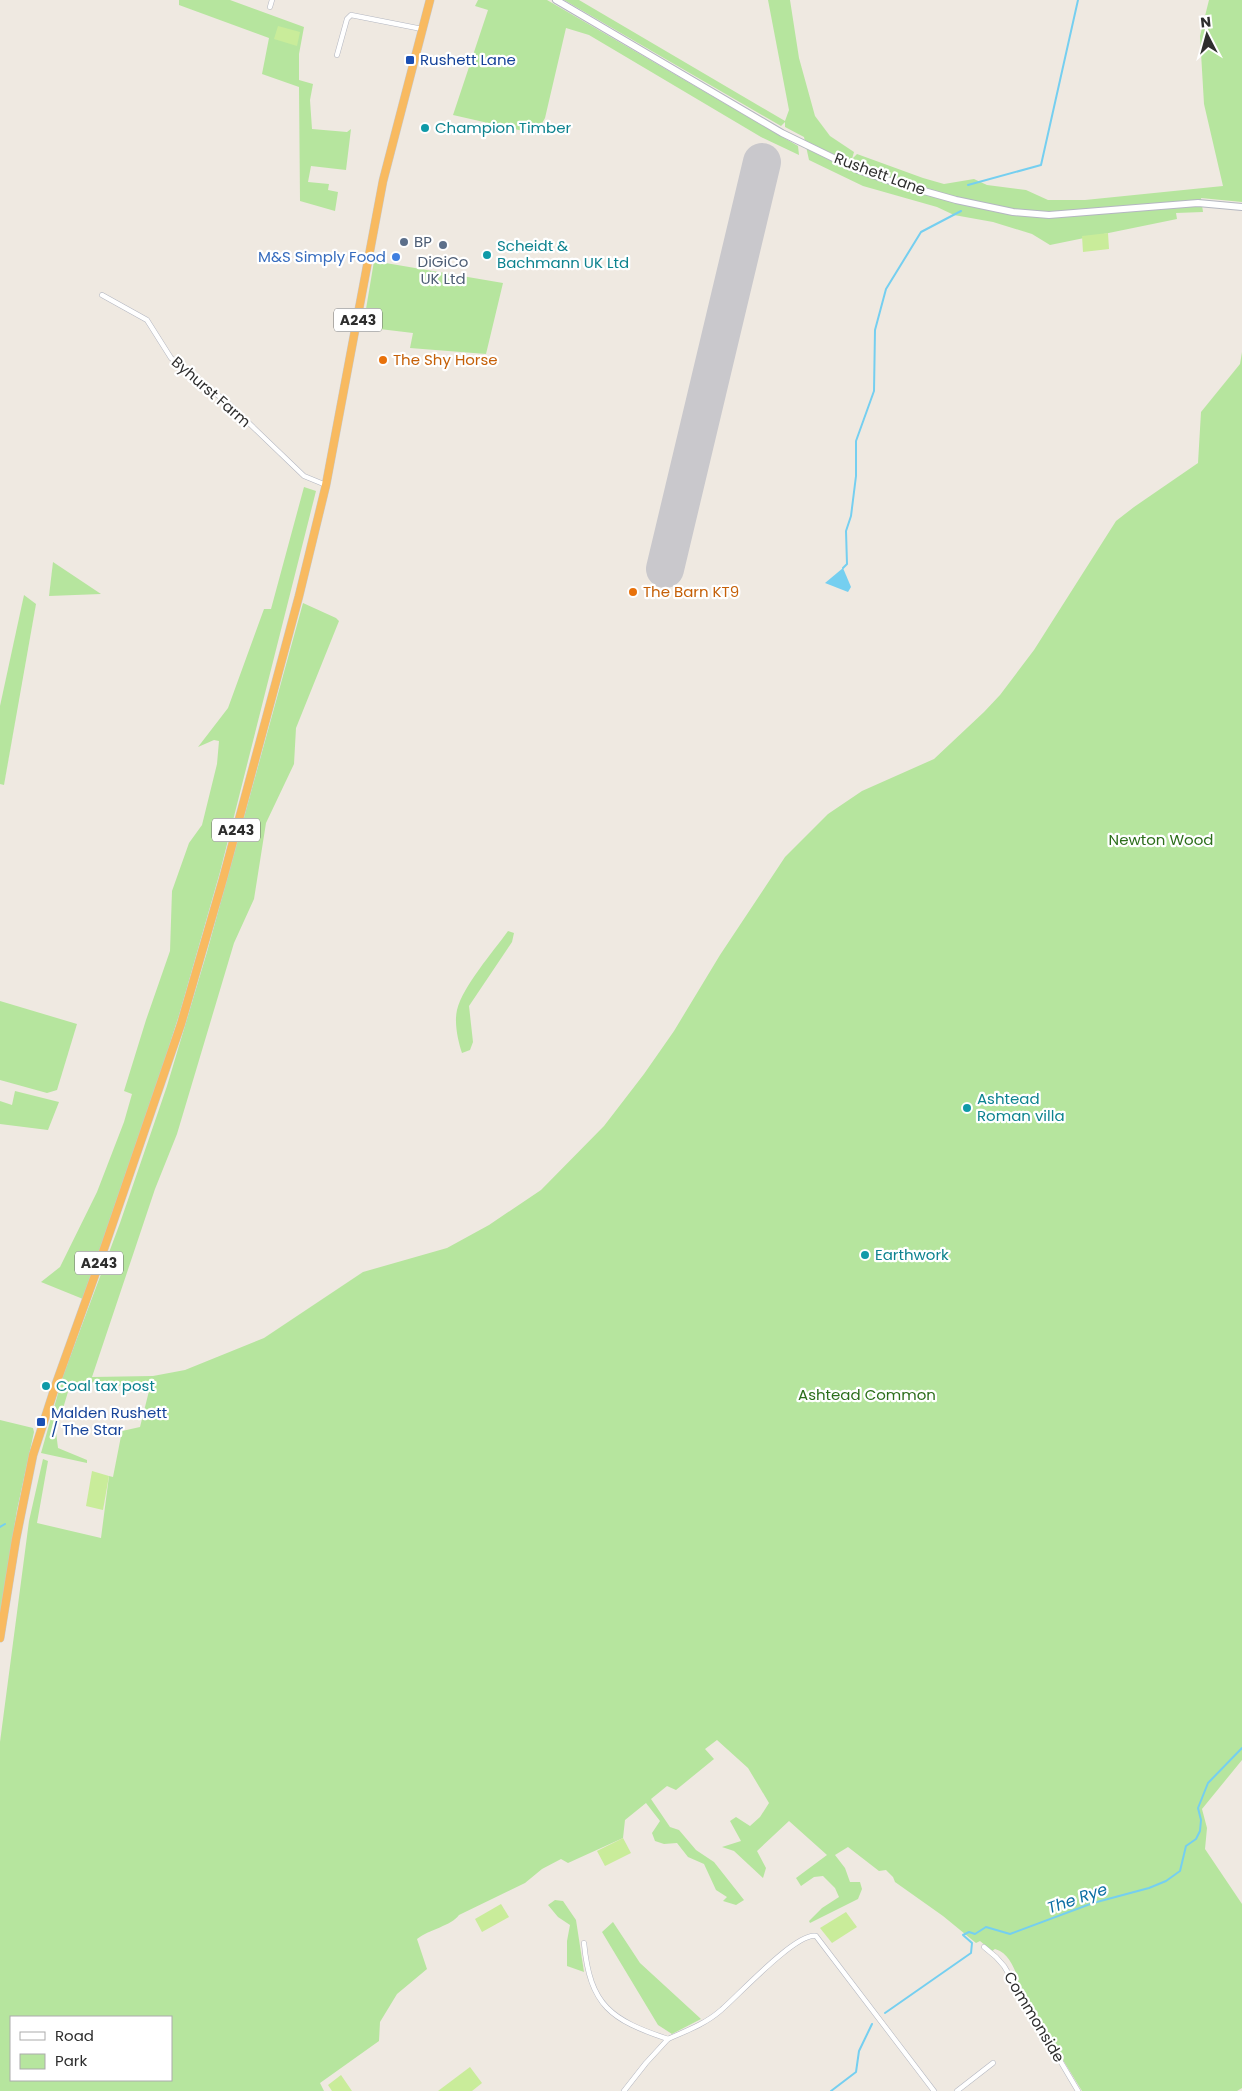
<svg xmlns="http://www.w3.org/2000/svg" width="1242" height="2091" viewBox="0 0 1242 2091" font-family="Poppins,sans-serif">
<rect width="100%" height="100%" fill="#efe9e1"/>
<g fill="#b6e59e" fill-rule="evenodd">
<path d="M 179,0 L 230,0 L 304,27 L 299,54 L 299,80 L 313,84 L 310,100 L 312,129 L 347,132 L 351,129 L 346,170 L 311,166 L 308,182 L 329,184 L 328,190 L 338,192 L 335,211 L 300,201 L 299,87 L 262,74 L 269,38 L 179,5 Z"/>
<path d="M 478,0 L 547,0 L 798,146 L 799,155 L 761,137 L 589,35 L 566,28 L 545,118 L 536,134 L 453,115 L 488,10 L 475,6 Z"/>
<path d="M 564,0 L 579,0 L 785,121 L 789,110 L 768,0 L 790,0 L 799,58 L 815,116 L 830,136 L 854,152 L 852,159 L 857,154 L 923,178 L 944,184 L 974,179 L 987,185 L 1026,190 L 1048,200 L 1085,200 L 1223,186 L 1204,104 L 1200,36 L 1209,0 L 1242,0 L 1242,202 L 1201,198 L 1203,212 L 1176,213 L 1177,219 L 1050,245 L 1032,234 L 993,222 L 954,215 L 937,207 L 863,186 L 809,160 L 804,137 L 785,127 L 785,122 L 781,126 Z"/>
<path d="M 374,261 L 503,283 L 486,354 L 410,348 L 413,333 L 363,327 Z"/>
<path d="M 1242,352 L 1242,1760 L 1202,1809 L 1207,1828 L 1205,1849 L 1242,1904 L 1242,2088 L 1237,2091 L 1082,2091 L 1016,1983 L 1019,1979 C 1013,1967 1009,1953 995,1949 L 992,1951 L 980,1941 L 976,1943 L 943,1916 L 895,1882 L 893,1877 L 886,1870 L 879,1871 L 848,1847 L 835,1855 L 845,1868 L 850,1882 L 860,1882 L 862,1889 L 858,1899 L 810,1923 L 809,1921 L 822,1908 L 839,1897 L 835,1888 L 823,1876 L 814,1877 L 801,1886 L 796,1878 L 827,1855 L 789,1821 L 757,1851 L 766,1868 L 763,1878 L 734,1851 L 722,1847 L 741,1841 L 730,1821 L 736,1817 L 750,1826 L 760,1817 L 769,1803 L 748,1768 L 717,1740 L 705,1749 L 714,1759 L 676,1790 L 667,1786 L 651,1799 L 670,1827 L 679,1830 L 696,1850 L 714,1862 L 744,1900 L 736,1905 L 723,1901 L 727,1897 L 716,1890 L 704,1864 L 688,1857 L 677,1843 L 664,1844 L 655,1841 L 652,1833 L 660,1821 L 646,1803 L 625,1820 L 623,1838 L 568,1863 L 561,1859 L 542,1869 L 525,1883 L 459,1915 C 451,1926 430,1929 417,1939 L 427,1969 L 397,1994 L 380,2022 L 379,2041 L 320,2083 L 324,2091 L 0,2091 L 0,1742 L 29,1521 L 43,1459 L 48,1461 L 37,1523 L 101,1538 L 109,1476 L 113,1477 L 122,1431 L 140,1427 L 151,1383 L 104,1387 L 89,1381 L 70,1385 L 56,1432 L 58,1448 L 87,1460 L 87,1463 L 41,1453 L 63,1376 L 120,1223 L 167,1086 L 207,952 L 303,603 L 336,618 L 339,621 L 296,728 L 294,764 L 266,823 L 254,899 L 234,943 L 177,1134 L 155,1189 L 92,1377 L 153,1376 L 185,1370 L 264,1338 L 363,1272 L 447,1248 L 489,1225 L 541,1190 L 604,1126 L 644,1074 L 674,1031 L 720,955 L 785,857 L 828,814 L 862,791 L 934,759 L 984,712 L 1000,695 L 1034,650 L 1116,521 L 1134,507 L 1198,463 L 1201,412 L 1240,364 ZM 11,2017 L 171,2017 L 171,2080 L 11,2080 Z"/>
<path d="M 304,487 L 316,491 L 220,872 L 180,1012 L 148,1112 L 83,1299 L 41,1282 L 60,1267 L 97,1192 L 124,1122 L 132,1094 L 124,1091 L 146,1020 L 170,951 L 172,891 L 189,843 L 202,825 L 217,764 L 219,741 L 214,740 L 198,747 L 228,708 L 264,609 L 271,609 Z"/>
<path d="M 53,562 L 101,594 L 49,596 Z"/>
<path d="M 24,595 L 36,604 L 4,785 L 0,784 L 0,706 Z"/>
<path d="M 508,931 L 514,933 L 512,942 L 469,1006 L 473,1042 L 470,1050 L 462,1053 C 458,1041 454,1023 457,1010 C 463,986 493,952 508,931 Z"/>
<path d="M 0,1001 L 77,1024 L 57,1090 L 47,1093 L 0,1080 Z"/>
<path d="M 15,1091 L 59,1102 L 48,1130 L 0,1124 L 0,1101 L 12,1105 Z"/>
<path d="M 0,1420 L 33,1428 L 34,1432 L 17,1510 L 0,1616 Z"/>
<path d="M 555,1900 L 563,1901 L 576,1920 L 584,1972 L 567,1966 L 567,1941 L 570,1925 L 558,1917 L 548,1905 Z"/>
<path d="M 613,1922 L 640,1963 L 701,2019 L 672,2034 L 658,2025 L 602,1932 Z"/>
</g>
<g fill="#c9ec9a">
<path d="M 278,26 L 300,32 L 297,46 L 274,39 Z"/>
<path d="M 1108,233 L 1109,249 L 1083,252 L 1082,236 Z"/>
<path d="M 92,1471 L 109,1476 L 103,1510 L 86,1506 Z"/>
<path d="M 623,1838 L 631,1853 L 605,1866 L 597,1851 Z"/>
<path d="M 501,1904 L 509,1917 L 482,1932 L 475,1919 Z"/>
<path d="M 846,1912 L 857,1927 L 832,1943 L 820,1928 Z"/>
<path d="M 470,2067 L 482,2083 L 472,2091 L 438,2091 Z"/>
<path d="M 341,2075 L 352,2091 L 332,2091 L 328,2085 Z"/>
</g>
<path fill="#75cff0" d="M 843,568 L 851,587 L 848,592 L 825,583 Z"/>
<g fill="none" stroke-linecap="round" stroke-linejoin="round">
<g stroke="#75cff0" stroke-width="2">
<path d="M 968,185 L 1041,165 L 1078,0"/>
<path d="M 843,568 L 847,564 L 846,531 L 851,516 L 856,476 L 856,441 L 874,391 L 875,330 L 886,289 L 921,232 L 961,211"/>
<path d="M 0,1527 L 5,1524"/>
<path d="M 885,2013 L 971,1953 L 972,1943 L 963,1935 L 969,1932 L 975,1934 L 986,1927 L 1010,1934 L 1093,1903 L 1149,1888 L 1166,1881 L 1180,1871 L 1186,1846 L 1196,1839 L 1200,1831 L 1201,1820 L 1198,1808 L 1208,1783 L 1242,1748"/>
<path d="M 831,2091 L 856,2072 L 859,2051 L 872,2024"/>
</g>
<path stroke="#c9c8cc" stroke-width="38" d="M 665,569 L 762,162"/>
<g stroke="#b4b7c1" stroke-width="5.5">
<g id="minor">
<path d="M 270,7 L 272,0"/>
<path d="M 337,55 L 347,19 L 351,15 L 422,29"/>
<path d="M 102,295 L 147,320 L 171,358 L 229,404 L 304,476 L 326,485"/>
<path d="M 584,1943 C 590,2006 611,2020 668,2039 C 686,2031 705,2024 720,2011 C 737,1997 796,1932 816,1936 L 934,2091"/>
<path d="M 984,1947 L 996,1957 L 1004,1966 L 1078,2091"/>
<path d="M 624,2091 L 646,2063 L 668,2039"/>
<path d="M 957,2091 L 993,2063"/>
</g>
</g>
<g stroke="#b4b7c1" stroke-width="8">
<path id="secondary" d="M 556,0 L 782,133 L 858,170 L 899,184 L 956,200 L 1013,212 L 1049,215 L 1198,203 L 1242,207"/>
</g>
<g stroke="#c9c9c9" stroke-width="9">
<path id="trunk" d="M 0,1638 L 16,1539 L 33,1455 L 57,1381 L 95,1275 L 181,1024 L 223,879 L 299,596 L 326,485 L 383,181 L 430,0"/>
</g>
<use href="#minor" stroke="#fff" stroke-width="4.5"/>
<use href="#secondary" stroke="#fff" stroke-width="6"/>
<use href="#trunk" stroke="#f8ba60" stroke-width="8"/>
</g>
<g fill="#1a4fb4" stroke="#fff" stroke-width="2">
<rect x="405" y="55" width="10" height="10" rx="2.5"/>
<rect x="36" y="1417" width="10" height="10" rx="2.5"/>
</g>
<g fill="#0f9aa8" stroke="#fff" stroke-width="2">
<circle cx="425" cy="128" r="5"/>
<circle cx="487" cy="255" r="5"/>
<circle cx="967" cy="1108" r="5"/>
<circle cx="865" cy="1255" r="5"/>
<circle cx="46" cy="1386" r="5"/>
</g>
<g fill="#5c6f8a" stroke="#fff" stroke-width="2">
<circle cx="404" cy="242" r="5"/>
<circle cx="443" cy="245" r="5"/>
</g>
<circle fill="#3f7fe0" stroke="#fff" stroke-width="2" cx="396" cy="257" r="5"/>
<g fill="#e8710a" stroke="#fff" stroke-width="2">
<circle cx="383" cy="360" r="5"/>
<circle cx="633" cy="592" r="5"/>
</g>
<g text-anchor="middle" stroke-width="4.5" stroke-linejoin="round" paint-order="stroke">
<g fill="#fff" stroke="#6d6d6d" stroke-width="1">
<rect x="334" y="308.5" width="48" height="23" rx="4"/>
<rect x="212" y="818.5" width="48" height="23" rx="4"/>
<rect x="75" y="1251.5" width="48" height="23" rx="4"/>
</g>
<g font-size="14" font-weight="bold" fill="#2e2e2e">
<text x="358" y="325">A243</text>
<text x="236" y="835">A243</text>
<text x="99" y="1268">A243</text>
</g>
<g font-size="15" fill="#164399" stroke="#fff" text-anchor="start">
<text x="420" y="65">Rushett Lane</text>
<text x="51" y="1418">Malden Rushett<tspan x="51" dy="17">/ The Star</tspan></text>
</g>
<g font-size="15" fill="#0d838f" stroke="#fff" text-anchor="start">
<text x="435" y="133">Champion Timber</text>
<text x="497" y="251">Scheidt &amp;<tspan x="497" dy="17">Bachmann UK Ltd</tspan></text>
<text x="977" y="1104">Ashtead<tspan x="977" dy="17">Roman villa</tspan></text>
<text x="875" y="1260">Earthwork</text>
<text x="56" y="1391">Coal tax post</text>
</g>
<g font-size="15" fill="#2e2e2e" stroke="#fff">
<text transform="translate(880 174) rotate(20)" y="5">Rushett Lane</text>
<text transform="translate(211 392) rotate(41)" y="5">Byhurst Farm</text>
<text transform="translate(1034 2017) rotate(59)" y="5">Commonside</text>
</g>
<g font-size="15" fill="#4e5e75" stroke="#fff" text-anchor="start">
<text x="414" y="247">BP</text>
<text x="443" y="267" text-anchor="middle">DiGiCo<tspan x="443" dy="17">UK Ltd</tspan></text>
</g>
<g font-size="15" fill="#366cbe" stroke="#fff" text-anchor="end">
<text x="386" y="262">M&amp;S Simply Food</text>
</g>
<g font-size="15" fill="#c56008" stroke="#fff" text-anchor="start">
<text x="393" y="365">The Shy Horse</text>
<text x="643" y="597">The Barn KT9</text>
</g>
<g font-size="15" fill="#2c6e1b" stroke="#fff">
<text x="1161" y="845">Newton Wood</text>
<text x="867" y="1400">Ashtead Common</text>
</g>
<g font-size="16" font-style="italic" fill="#0d6fa3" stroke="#fff">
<text transform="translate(1077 1898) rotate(-19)" y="6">The Rye</text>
</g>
</g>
<rect x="10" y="2016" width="162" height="65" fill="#ffffff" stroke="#ababab"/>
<rect x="20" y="2032" width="25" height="8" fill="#ffffff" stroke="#ababab"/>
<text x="55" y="2041" font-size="15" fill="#2e2e2e">Road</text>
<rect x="20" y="2054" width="25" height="15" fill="#b6e59e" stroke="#ababab"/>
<text x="55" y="2066" font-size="15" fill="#2e2e2e">Park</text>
<g transform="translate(1207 35) rotate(354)" stroke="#ffffff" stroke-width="4" paint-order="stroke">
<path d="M0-4L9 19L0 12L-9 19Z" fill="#2e2e2e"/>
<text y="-8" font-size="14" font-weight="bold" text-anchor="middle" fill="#2e2e2e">N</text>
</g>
</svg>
